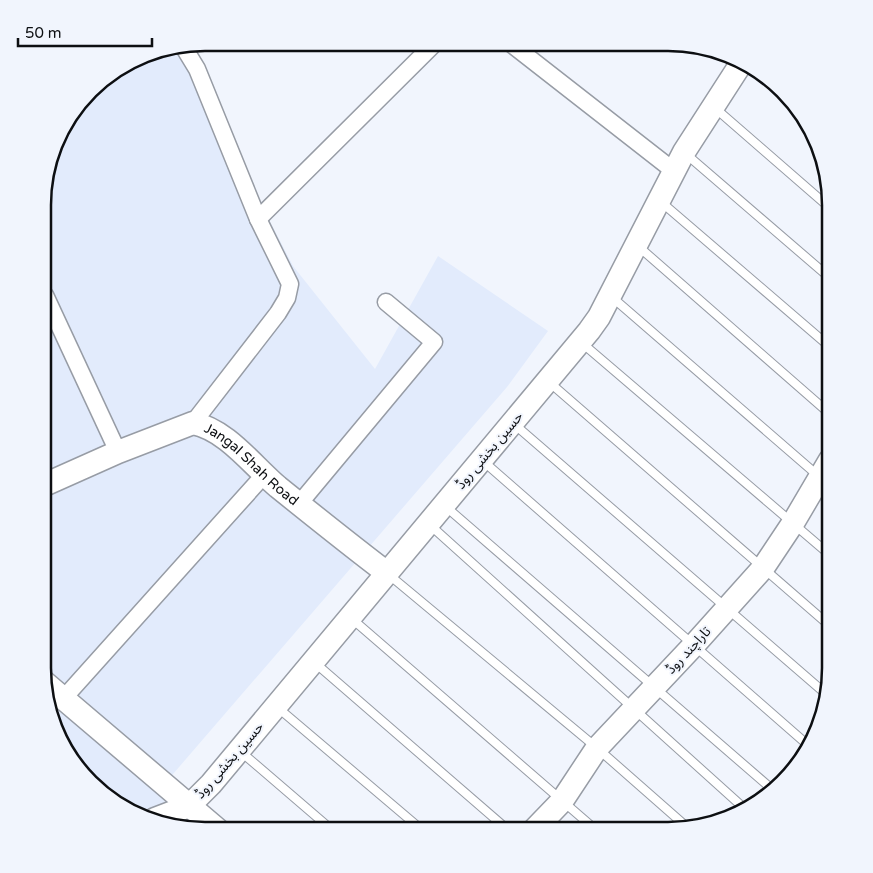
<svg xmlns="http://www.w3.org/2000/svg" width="873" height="873" viewBox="0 0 873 873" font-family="'Varela Round','Noto Sans Arabic',sans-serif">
<rect width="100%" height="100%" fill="#f1f5fd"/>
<path fill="#e2ebfc" d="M 180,47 L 293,266 L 375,369 L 438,256 L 548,331 L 507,387 L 167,781 L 231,830 L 195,830 L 133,814 L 76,767 L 51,720 L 43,678 L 46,174 L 64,124 L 98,83 L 153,51 Z"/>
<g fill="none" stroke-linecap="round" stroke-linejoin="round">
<g stroke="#979ca5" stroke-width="10">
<g id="lane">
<path d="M 715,108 L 830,208"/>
<path d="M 686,154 L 830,278"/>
<path d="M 660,201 L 830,347"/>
<path d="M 639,247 L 830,414"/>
<path d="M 613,298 L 830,486"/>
<path d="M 582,343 L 830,555"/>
<path d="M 549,382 L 830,626"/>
<path d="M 514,424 L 826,694"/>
<path d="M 483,461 L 809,746"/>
<path d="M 445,506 L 773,790"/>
<path d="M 430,525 L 745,809"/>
<path d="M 388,574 L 597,748 L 688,828"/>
<path d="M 351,618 L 596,830"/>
<path d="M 314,662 L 508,830"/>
<path d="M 277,707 L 422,830"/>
<path d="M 240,751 L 332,830"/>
</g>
</g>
<g stroke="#979ca5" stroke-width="19">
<g id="street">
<path d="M 510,43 L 674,171"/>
<path d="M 183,46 L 197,69 L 258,219 L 290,284 L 287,298 L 278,313 L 193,423"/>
<path d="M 258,219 L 435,43"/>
<path d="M 45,295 L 118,452"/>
<path d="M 299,504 L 434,342 L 386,302"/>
<path d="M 63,699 L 264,475"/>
</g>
</g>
<g stroke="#979ca5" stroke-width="25">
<g id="secondary">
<path id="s1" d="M 44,485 L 118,452 L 193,423 C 227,430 252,465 278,487 C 314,516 350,545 387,573"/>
<path d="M 44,682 L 218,830"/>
<path d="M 155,819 L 189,806 L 211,784 L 589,331 L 599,317 L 684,152 L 742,62"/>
<path d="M 534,830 L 562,801 L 597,748 L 694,645 L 763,568 L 793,523 L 830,460"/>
</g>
</g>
<use href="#lane" stroke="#fff" stroke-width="8"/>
<use href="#street" stroke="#fff" stroke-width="16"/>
<use href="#secondary" stroke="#fff" stroke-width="22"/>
</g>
<g text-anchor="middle" stroke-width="4" stroke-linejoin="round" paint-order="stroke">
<g font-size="14" fill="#0d0f12" stroke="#f1f5fd">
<text transform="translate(489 450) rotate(-50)" y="5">حسین بخشی روڈ</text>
<text dy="5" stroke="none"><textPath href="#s1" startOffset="234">Jangal Shah Road</textPath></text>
<text transform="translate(688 650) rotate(-47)" y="5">تاراچند روڈ</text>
<text transform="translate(229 760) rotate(-49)" y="5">حسین بخشی روڈ</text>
</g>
</g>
<path d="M0 0H873V873H0ZM205 51H668A154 154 0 0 1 822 205V668A154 154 0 0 1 668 822H205A154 154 0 0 1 51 668V205A154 154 0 0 1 205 51Z" fill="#f1f5fd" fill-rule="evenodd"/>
<path fill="none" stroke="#0d0f12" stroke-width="2.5" d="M205 51H668A154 154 0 0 1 822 205V668A154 154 0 0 1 668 822H205A154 154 0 0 1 51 668V205A154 154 0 0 1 205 51Z"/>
<path d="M18 38v8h134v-8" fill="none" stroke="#0d0f12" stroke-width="2.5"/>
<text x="25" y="38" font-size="15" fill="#0d0f12" stroke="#f1f5fd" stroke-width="4" paint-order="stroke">50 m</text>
</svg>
